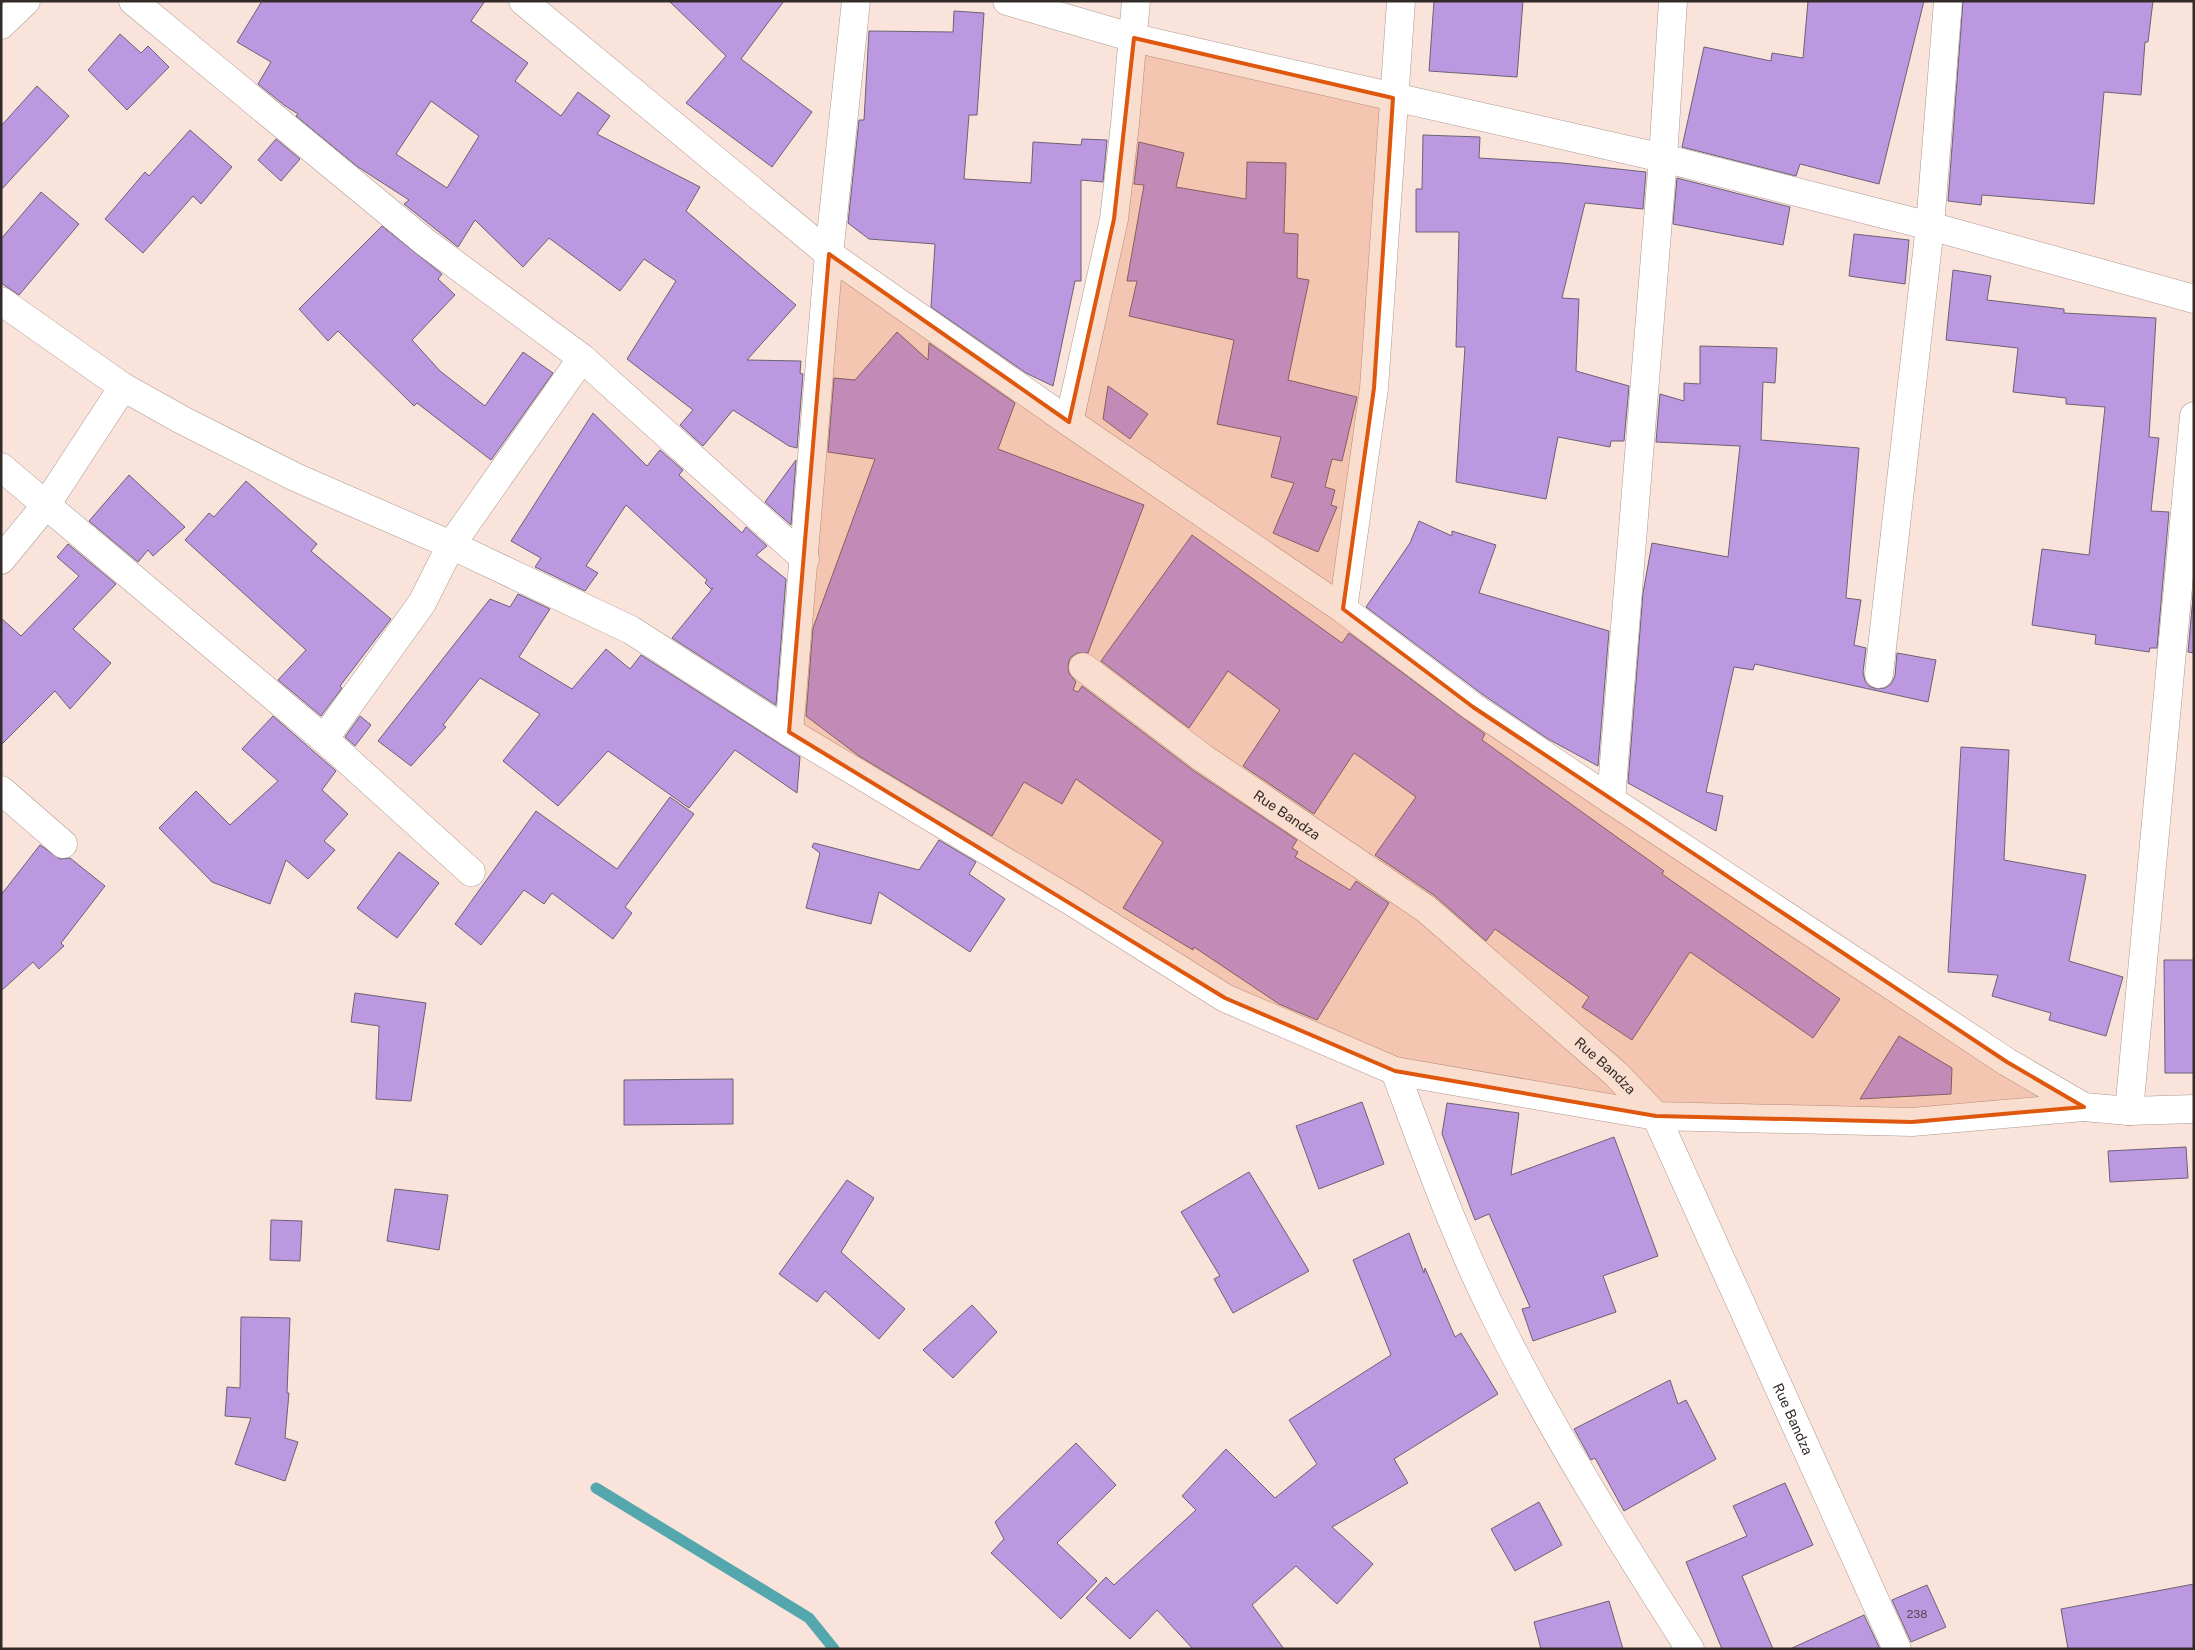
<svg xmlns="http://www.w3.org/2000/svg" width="2195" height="1650" viewBox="0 0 2195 1650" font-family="'Public Sans',sans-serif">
<rect width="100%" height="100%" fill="#f9e3db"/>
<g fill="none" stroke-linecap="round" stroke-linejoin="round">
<path stroke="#55a7ae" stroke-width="11" d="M 596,1488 L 809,1618 L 834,1649"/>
</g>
<g fill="#bb98e0" stroke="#6a6373" fill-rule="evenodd">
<path d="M 262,1 L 485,1 L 471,21 L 528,63 L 515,81 L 561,116 L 578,92 L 610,116 L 597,134 L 700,187 L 686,211 L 796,305 L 747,360 L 801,361 L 800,373 L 803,374 L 797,448 L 789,446 L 733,410 L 703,446 L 680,425 L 693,410 L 627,359 L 676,281 L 644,259 L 620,291 L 549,238 L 523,267 L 475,220 L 458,247 L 404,204 L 409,200 L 358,167 L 296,116 L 298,114 L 284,105 L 258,84 L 271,62 L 237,42 ZM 431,101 L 479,136 L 447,188 L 396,154 Z"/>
<path d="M 669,1 L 784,1 L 741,59 L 812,112 L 772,167 L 686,103 L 726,56 Z"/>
<path d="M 1434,1 L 1523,1 L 1517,77 L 1429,71 Z"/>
<path d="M 1808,1 L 1924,1 L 1879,184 L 1800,164 L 1796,176 L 1682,147 L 1704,47 L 1771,61 L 1772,53 L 1803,58 Z"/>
<path d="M 1963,1 L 2153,1 L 2148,42 L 2145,42 L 2141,95 L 2104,92 L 2094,204 L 1982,195 L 1981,205 L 1948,201 Z"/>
<path d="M 954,11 L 984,13 L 977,115 L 969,115 L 964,179 L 1031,183 L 1033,142 L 1081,145 L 1082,139 L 1107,140 L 1103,182 L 1081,180 L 1081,281 L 1075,281 L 1053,386 L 1026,373 L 931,307 L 935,244 L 869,239 L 848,223 L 859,120 L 864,120 L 869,31 L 953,32 Z"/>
<path d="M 120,34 L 141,53 L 148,46 L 169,67 L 127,110 L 88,70 Z"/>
<path d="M 37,86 L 69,116 L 1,190 L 1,126 Z"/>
<path d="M 190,130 L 232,167 L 201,204 L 193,196 L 143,253 L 105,219 L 145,172 L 149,176 Z"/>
<path d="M 1423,135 L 1480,137 L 1479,158 L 1562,163 L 1646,172 L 1643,209 L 1585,203 L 1562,298 L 1579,299 L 1576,371 L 1629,386 L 1624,441 L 1611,441 L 1610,447 L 1558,437 L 1546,499 L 1456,482 L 1465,347 L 1456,347 L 1459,232 L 1416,232 L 1416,189 L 1422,189 Z"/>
<path d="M 276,139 L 300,159 L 281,181 L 258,160 Z"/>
<path d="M 1139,142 L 1184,153 L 1176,187 L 1246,199 L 1247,162 L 1286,163 L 1284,233 L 1298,234 L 1297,278 L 1309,280 L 1288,380 L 1357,397 L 1342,461 L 1332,459 L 1325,487 L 1335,490 L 1331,505 L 1337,507 L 1318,552 L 1273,533 L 1294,483 L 1271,477 L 1281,437 L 1217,424 L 1234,340 L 1129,316 L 1137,281 L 1127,281 L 1144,185 L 1134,184 Z"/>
<path d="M 1677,178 L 1790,207 L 1783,245 L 1673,224 Z"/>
<path d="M 41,192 L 79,224 L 19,295 L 1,283 L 1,239 Z"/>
<path d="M 382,226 L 442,274 L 438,279 L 455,295 L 412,340 L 440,371 L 485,406 L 523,352 L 553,373 L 491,460 L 417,403 L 414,406 L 338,331 L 328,341 L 299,309 Z"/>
<path d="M 1854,234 L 1909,240 L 1905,284 L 1849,276 Z"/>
<path d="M 1953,270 L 1991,276 L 1987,300 L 2064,309 L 2064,313 L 2156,318 L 2149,437 L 2159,438 L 2151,511 L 2169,512 L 2157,648 L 2150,648 L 2149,652 L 2095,644 L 2096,635 L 2032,625 L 2042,549 L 2089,555 L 2105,407 L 2066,404 L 2066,398 L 2013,392 L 2018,348 L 1946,340 Z"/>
<path d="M 897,332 L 928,360 L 929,343 L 1015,403 L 998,449 L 1144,505 L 1088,653 L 1077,653 L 1070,658 L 1068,665 L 1069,673 L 1076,682 L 1073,690 L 1078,692 L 1082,686 L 1194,771 L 1297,840 L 1292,848 L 1298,852 L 1295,857 L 1350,890 L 1356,881 L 1389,903 L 1317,1020 L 1279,1004 L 1194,947 L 1193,950 L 1123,908 L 1163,842 L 1076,779 L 1062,804 L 1024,782 L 992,836 L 859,756 L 806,716 L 813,628 L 875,459 L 828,452 L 834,378 L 855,380 Z"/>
<path d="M 1700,346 L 1777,348 L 1775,383 L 1763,382 L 1761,440 L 1859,448 L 1846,598 L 1861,600 L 1854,645 L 1866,648 L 1863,672 L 1865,681 L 1869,686 L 1877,689 L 1885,688 L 1891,684 L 1895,676 L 1897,653 L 1936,660 L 1928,702 L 1755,664 L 1753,670 L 1734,667 L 1706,792 L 1723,796 L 1716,831 L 1628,783 L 1643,593 L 1652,543 L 1728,557 L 1740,446 L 1656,442 L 1660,394 L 1684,401 L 1684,383 L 1700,384 Z"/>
<path d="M 1108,386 L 1148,414 L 1130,439 L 1103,419 Z"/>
<path d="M 593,413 L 647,466 L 660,450 L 683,470 L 679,475 L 742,533 L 746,527 L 767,546 L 756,555 L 786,579 L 776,705 L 672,638 L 713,588 L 711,589 L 705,583 L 707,580 L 626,505 L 586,566 L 598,573 L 585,591 L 535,567 L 541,558 L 511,541 Z"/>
<path d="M 796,460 L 791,525 L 765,502 Z"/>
<path d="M 129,475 L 185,527 L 153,556 L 148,550 L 138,562 L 89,521 Z"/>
<path d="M 246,481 L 317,544 L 311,551 L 391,619 L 340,686 L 342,688 L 321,716 L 278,680 L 306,650 L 185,540 L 209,513 L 214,517 Z"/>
<path d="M 1419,521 L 1452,536 L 1452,531 L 1496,545 L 1479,593 L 1609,631 L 1598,766 L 1548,739 L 1482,694 L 1366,607 L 1410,543 Z"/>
<path d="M 1192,535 L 1342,643 L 1349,633 L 1485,734 L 1482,740 L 1664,871 L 1662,874 L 1840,999 L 1813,1038 L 1690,952 L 1632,1040 L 1582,1007 L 1589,997 L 1495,929 L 1486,941 L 1435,896 L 1375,855 L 1416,797 L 1360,757 L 1354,753 L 1314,814 L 1243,766 L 1280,710 L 1228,671 L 1189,728 L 1101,661 Z"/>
<path d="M 68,544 L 116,584 L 73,629 L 111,663 L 70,709 L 55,691 L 1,745 L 1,618 L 21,636 L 79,576 L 57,557 Z"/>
<path d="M 2194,586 L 2194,653 L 2188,652 Z"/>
<path d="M 518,594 L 550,609 L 519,657 L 572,689 L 606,649 L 630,669 L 641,655 L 800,757 L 797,793 L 735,750 L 689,808 L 608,751 L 558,806 L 503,761 L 540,714 L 480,678 L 443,725 L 446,727 L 411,766 L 378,741 L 490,599 L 510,607 Z"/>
<path d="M 273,716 L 336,771 L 322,790 L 348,814 L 324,841 L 335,850 L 308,879 L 286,860 L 270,904 L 212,882 L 159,828 L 196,791 L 230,825 L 278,781 L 242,749 Z"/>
<path d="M 360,716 L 371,725 L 355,746 L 345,737 Z"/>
<path d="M 1961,747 L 2009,750 L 2004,860 L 2086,875 L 2069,961 L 2123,977 L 2106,1036 L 2049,1020 L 2051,1013 L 1992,996 L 1998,975 L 1948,972 Z"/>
<path d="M 670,797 L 694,814 L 625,907 L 632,913 L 613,939 L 552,893 L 544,904 L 524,890 L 481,945 L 455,924 L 536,811 L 617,869 Z"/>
<path d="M 939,840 L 976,862 L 969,874 L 1005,899 L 970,952 L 879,892 L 871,924 L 806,908 L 820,853 L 812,847 L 814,843 L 919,870 Z"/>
<path d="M 40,845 L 60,859 L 70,858 L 105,886 L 61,943 L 64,946 L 39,969 L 33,962 L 1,991 L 1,895 Z"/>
<path d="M 399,852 L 439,883 L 397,938 L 357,908 Z"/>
<path d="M 2164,960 L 2194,960 L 2194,1073 L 2165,1073 Z"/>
<path d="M 355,993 L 426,1003 L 411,1101 L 376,1099 L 379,1026 L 351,1022 Z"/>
<path d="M 1899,1036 L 1952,1068 L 1951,1094 L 1860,1099 Z"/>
<path d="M 733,1079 L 733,1124 L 624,1125 L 624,1080 Z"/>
<path d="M 1362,1102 L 1384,1164 L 1319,1189 L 1296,1126 Z"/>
<path d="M 1447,1103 L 1519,1113 L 1511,1175 L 1614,1137 L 1658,1256 L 1603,1276 L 1616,1312 L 1533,1341 L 1522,1309 L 1530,1307 L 1489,1214 L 1475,1220 L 1442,1134 Z"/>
<path d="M 2186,1147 L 2188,1178 L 2110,1182 L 2108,1151 Z"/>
<path d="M 1249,1172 L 1309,1271 L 1233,1313 L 1214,1279 L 1220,1276 L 1181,1212 Z"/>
<path d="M 847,1180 L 874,1198 L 841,1252 L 905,1309 L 879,1339 L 825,1291 L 817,1302 L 779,1274 Z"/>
<path d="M 395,1189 L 448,1195 L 439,1250 L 387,1241 Z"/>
<path d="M 271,1220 L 302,1221 L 300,1261 L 270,1260 Z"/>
<path d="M 1409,1233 L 1424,1273 L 1425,1268 L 1455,1337 L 1461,1333 L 1498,1394 L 1394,1459 L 1408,1483 L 1332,1527 L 1373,1564 L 1337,1604 L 1296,1566 L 1252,1605 L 1284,1649 L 1193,1649 L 1157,1610 L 1130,1639 L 1086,1598 L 1106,1577 L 1114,1585 L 1196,1510 L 1182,1496 L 1226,1449 L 1275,1498 L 1317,1464 L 1289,1420 L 1391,1355 L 1353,1260 Z"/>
<path d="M 972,1305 L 997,1332 L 953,1378 L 923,1350 Z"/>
<path d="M 241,1317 L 290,1318 L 287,1393 L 289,1393 L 285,1438 L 298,1442 L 285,1481 L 235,1464 L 251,1418 L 225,1416 L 227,1387 L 240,1388 Z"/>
<path d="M 1670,1380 L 1678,1404 L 1686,1400 L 1716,1459 L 1624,1511 L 1595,1458 L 1591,1460 L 1574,1429 Z"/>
<path d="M 1076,1443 L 1116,1485 L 1057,1543 L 1097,1581 L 1061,1619 L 991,1553 L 1004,1539 L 995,1522 Z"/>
<path d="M 1785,1483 L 1813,1545 L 1742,1576 L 1773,1649 L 1722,1649 L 1686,1562 L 1747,1536 L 1733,1506 Z"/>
<path d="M 1539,1502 L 1562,1545 L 1515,1571 L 1491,1529 Z"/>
<path d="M 2194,1584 L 2194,1649 L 2068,1649 L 2061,1609 Z"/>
<path d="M 1927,1585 L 1946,1627 L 1911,1642 L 1892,1600 Z"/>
<path d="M 1609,1601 L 1623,1649 L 1541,1649 L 1534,1622 Z"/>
<path d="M 1864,1615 L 1880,1649 L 1790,1649 Z"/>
</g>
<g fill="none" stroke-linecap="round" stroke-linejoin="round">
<g stroke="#ad9991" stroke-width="29">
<g id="street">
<path d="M 133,1 L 425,242 L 582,358 L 805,559"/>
<path d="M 1007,1 L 1134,38 L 1663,158 L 1930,226 L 2194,299"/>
<path d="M 1,25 L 26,1"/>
<path d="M 1,301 L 123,387 L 182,420 L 295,477 L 451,545 L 631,630 L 789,732 L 1071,901 L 1225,998 L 1395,1071 L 1656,1116 L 1912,1122 L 2084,1107"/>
<path d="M 1069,422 L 1114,219 L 1125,124 L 1136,1"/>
<path d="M 1,467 L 324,739 L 471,872"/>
<path d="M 1,560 L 46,505 L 123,387"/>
<path d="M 1343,609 L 1374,388 L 1401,1"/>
<path id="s1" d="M 1083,667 L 1203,758 L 1426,909 L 1616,1074 L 1656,1116 L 1897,1649"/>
<path d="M 1879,674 L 1930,226 L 1948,1"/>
<path d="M 789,732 L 829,254 L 856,1"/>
<path d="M 324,739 L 422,603 L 451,545 L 582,358"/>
<path d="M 1,790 L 63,844"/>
<path d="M 1611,800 L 1663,158 L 1673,1"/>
<path d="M 1395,1071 C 1427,1157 1458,1244 1500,1326 C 1556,1438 1623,1544 1690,1649"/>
<path d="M 2129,1111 L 2194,416"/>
</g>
</g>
<g stroke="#ad9991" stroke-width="29">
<path id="secondary" d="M 523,1 L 829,254 L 1069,422 L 1343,609 L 1473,707 L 1611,800 L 2007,1062 L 2084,1107 L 2129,1111 L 2194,1109"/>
</g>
<use href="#street" stroke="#fff" stroke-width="28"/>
<use href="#secondary" stroke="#fff" stroke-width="28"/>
</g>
<path fill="#df570d" fill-opacity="0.2" stroke="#df570d" stroke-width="4" stroke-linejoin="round" d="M 1134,38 L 1393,98 L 1374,388 L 1343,609 L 1473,707 L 2007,1062 L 2084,1107 L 1912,1122 L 1656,1116 L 1395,1071 L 1225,998 L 789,732 L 829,254 L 1069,422 L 1114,219 Z"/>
<g text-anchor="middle" stroke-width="4" stroke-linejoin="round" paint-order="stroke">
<g font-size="11" fill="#554656">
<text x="1917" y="1618">238</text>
</g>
<g font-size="14" fill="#332b28" stroke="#fcf3f0">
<text dy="5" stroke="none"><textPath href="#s1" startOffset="252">Rue Bandza</textPath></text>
<text dy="5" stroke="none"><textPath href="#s1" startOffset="658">Rue Bandza</textPath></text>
<text dy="5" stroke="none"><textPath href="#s1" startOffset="1062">Rue Bandza</textPath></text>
</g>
</g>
<rect width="2195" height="1650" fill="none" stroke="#332b28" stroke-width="5"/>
</svg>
